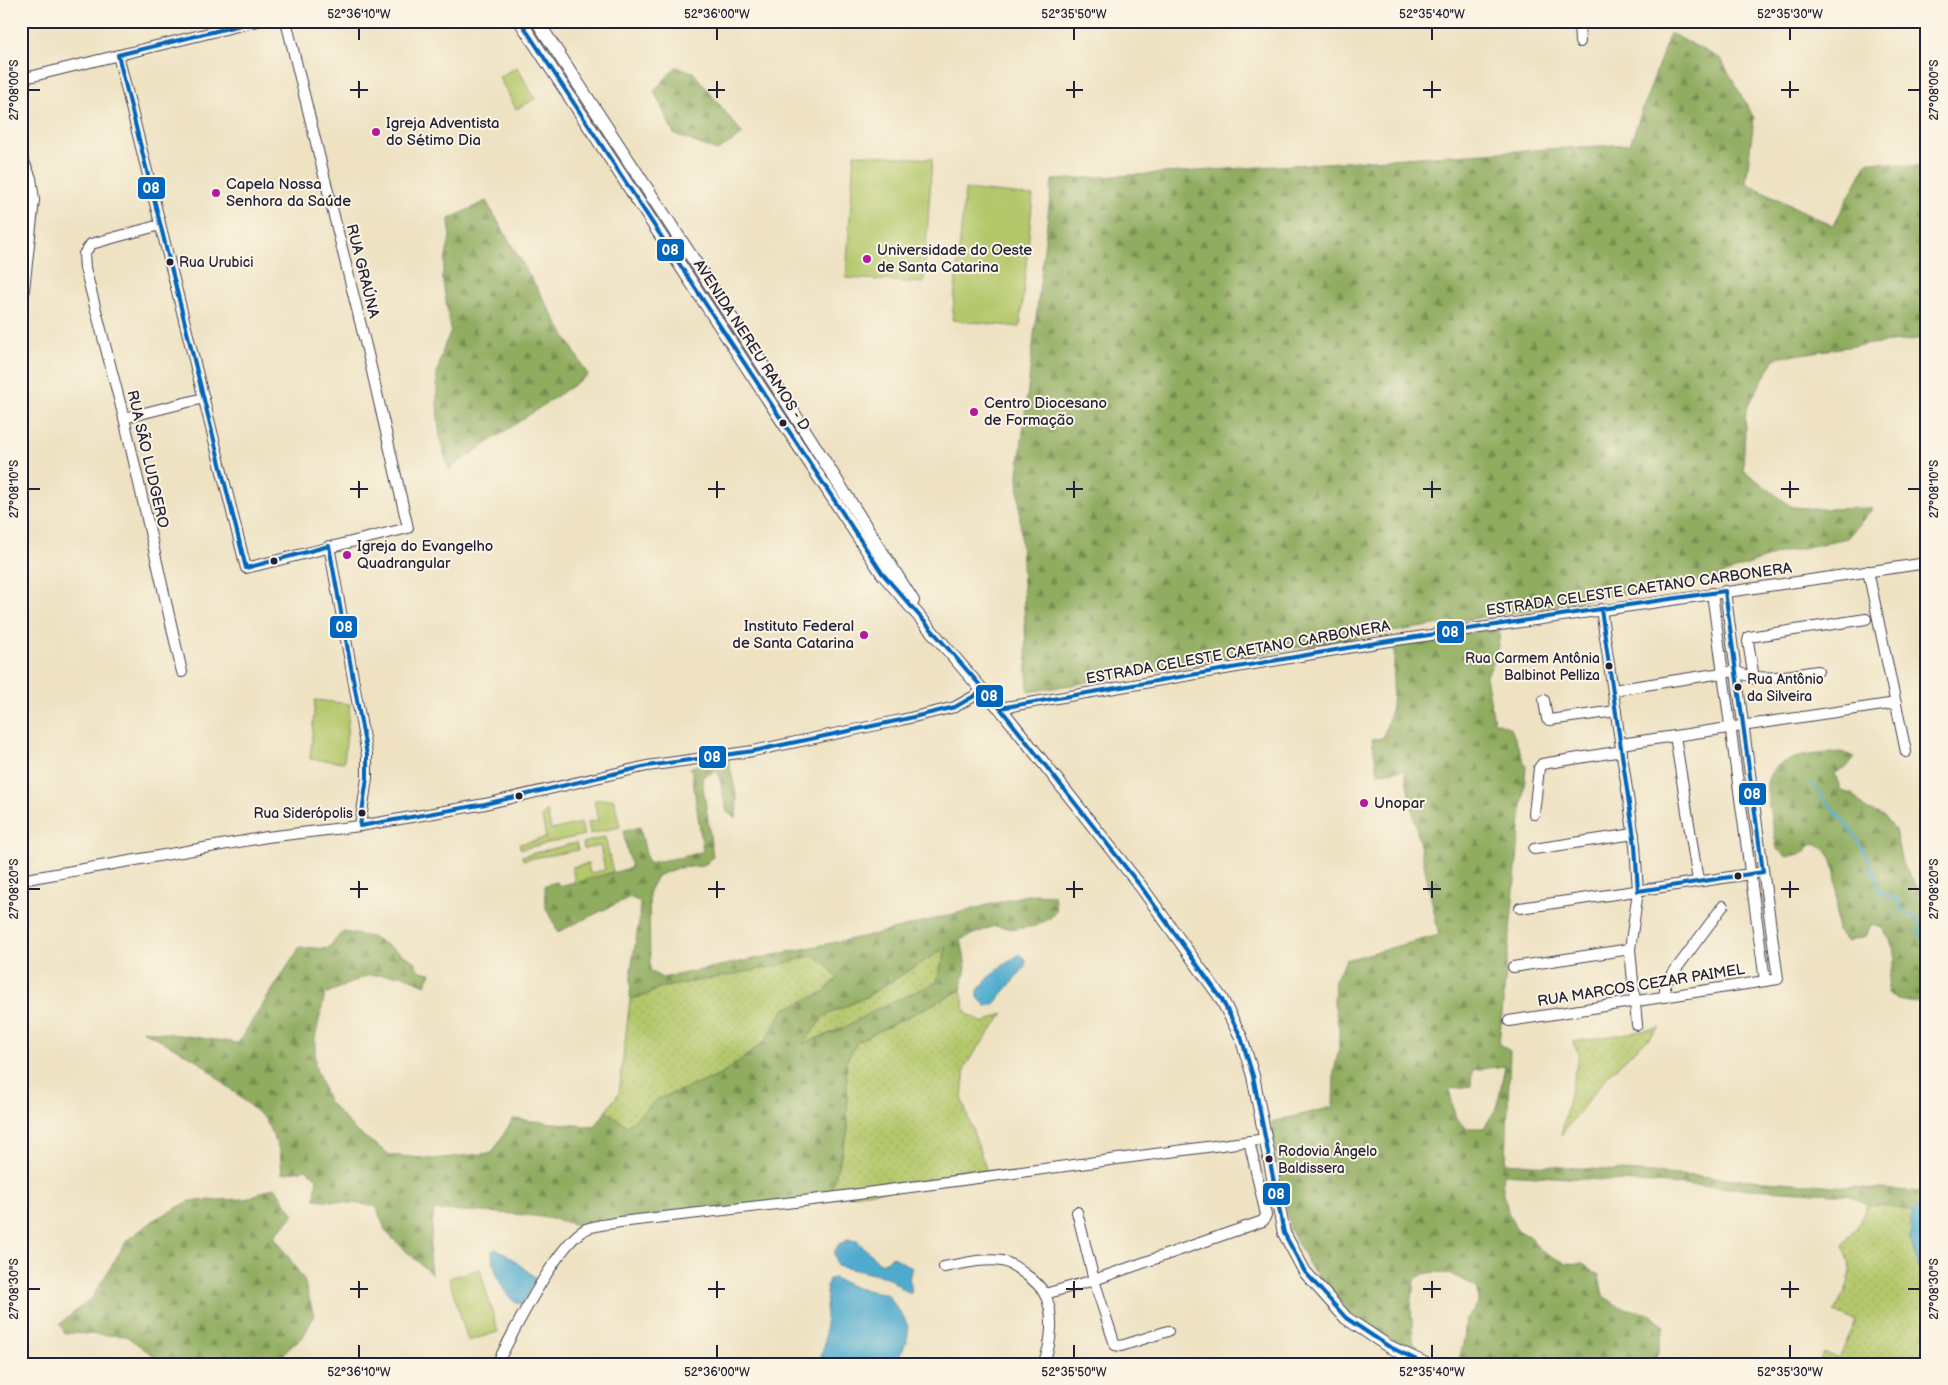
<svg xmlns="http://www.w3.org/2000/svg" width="1948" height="1385" viewBox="0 0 1948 1385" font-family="'Balsamiq Sans',sans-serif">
<defs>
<pattern id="grass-dots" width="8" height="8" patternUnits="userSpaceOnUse" patternTransform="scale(1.25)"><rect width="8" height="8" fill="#b4c76b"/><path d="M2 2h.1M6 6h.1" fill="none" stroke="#9aab5e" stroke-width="1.8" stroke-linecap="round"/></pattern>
<pattern id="forest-firs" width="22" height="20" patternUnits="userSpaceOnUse" patternTransform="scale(1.25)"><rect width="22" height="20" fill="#8fac5f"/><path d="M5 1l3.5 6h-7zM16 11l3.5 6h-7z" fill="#748c50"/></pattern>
</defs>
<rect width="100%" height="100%" fill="#fcf5e5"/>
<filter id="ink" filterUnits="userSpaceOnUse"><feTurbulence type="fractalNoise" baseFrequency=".02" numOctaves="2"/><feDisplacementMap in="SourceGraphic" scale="10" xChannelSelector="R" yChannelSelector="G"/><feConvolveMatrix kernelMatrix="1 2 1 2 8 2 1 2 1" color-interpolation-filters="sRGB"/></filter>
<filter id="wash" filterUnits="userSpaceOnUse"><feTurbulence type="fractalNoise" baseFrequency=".0096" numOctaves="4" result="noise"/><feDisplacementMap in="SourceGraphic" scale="20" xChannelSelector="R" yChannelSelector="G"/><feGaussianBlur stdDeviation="1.12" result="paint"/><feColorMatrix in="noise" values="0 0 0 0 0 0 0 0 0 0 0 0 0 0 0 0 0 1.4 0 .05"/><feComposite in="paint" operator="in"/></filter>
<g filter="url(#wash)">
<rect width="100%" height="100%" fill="#eee2c2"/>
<g fill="url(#grass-dots)" stroke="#6b7453">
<path d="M 947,947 L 936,983 C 891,1003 848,1027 802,1045 L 824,1016 L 864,998 Z"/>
<path d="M 814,955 L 827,965 L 837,978 L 824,992 L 784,1010 L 764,1042 L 721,1075 L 658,1099 L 627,1126 L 606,1111 L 619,1093 L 630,999 L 644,996 L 659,988 L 772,967 Z"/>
<path d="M 961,990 L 966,1013 L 983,1023 L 1004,1013 L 965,1066 L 962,1100 L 989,1177 L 829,1198 L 848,1130 L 846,1062 L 857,1042 Z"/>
<path d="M 1660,1028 L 1611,1072 L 1561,1135 L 1579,1053 L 1572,1042 Z"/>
<path d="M 1867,1205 L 1887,1206 L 1912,1211 L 1910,1239 L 1922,1276 L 1927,1284 L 1927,1328 L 1921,1343 L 1927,1364 L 1819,1364 L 1823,1353 L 1839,1358 L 1856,1321 L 1834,1312 C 1849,1285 1856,1275 1843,1245 L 1857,1227 Z"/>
</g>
<g fill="url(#forest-firs)" stroke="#58674d" fill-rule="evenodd">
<path d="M 1670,33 L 1721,59 L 1754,118 L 1746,183 L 1833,226 L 1868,161 L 1927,168 L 1927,338 L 1853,346 L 1775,358 L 1746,409 L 1743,470 L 1792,507 L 1819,509 L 1873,508 L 1847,538 L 1776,554 L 1708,580 L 1028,692 L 1018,475 L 1052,180 L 1630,144 Z"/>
<path d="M 676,67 L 693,72 L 743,134 L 717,151 L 674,134 L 654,91 Z"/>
<path d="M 486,201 L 588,375 L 449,469 L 440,440 L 437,404 L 437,374 L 444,346 L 451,332 L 442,276 L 450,237 L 449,219 Z"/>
<path d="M 1498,629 L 1500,635 L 1495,660 L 1486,677 L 1494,721 L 1511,728 L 1526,767 L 1499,1044 L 1510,1051 L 1506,1163 L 1924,1192 L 1927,1198 L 1927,1225 L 1918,1208 L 1912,1211 L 1887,1206 L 1867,1205 L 1849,1195 L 1504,1174 L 1502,1183 L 1508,1212 L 1516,1229 L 1530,1237 L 1541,1251 L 1566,1263 L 1583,1264 L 1599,1275 L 1603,1296 L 1618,1306 L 1652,1315 L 1665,1326 L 1654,1364 L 1458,1364 L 1464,1339 L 1466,1319 L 1478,1304 L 1477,1288 C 1459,1276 1433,1264 1414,1280 L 1411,1307 L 1414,1352 L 1406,1349 L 1350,1313 L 1311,1268 L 1290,1229 L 1271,1122 L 1333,1107 L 1334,1072 L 1339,1048 L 1339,1029 L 1334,1002 L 1335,980 L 1346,960 L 1439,935 L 1404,770 L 1378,773 L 1372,739 L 1383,738 L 1392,707 L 1395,643 ZM 1505,1066 L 1497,1107 L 1484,1128 L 1466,1128 L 1456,1119 L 1449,1089 L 1471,1086 L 1472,1070 Z"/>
<path d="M 1841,752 L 1855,757 L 1846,768 L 1835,773 L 1841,791 L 1854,795 L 1866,809 L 1884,816 L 1895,830 L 1902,864 L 1927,901 L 1927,1004 L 1898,999 L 1887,993 L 1890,973 L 1896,957 L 1890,939 L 1882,928 L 1871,925 L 1866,936 L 1847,942 L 1837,931 C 1835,908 1845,846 1811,844 L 1803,853 L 1787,857 L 1777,849 C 1775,837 1765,792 1767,783 C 1773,753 1817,755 1841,752 Z"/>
<path d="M 728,758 L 737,798 L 736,818 L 727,812 L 718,771 L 702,777 L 713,857 L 704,866 L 677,868 L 657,876 L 649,891 L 650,971 L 662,978 L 885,932 L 1030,894 L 1054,895 L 1056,911 L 1049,919 L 1035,926 L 1016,929 L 994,926 L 961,939 L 966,967 L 961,990 L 857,1042 L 846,1062 L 848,1130 L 829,1198 L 586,1229 C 550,1212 476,1212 434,1210 L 429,1256 L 431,1274 L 386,1232 L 376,1206 L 315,1199 L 317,1178 L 306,1169 L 282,1174 L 280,1151 L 265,1119 L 197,1060 L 142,1030 L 238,1043 L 300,947 L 327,949 L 343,932 L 372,937 L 416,962 L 416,966 L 421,971 L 431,973 L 425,985 L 403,975 L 369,975 L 325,994 L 315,1038 L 315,1066 L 328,1101 L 356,1131 L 390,1155 L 432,1159 L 492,1153 L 513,1119 L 595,1127 L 606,1111 L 627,1126 L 658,1099 L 721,1075 L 764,1042 L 784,1010 L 824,992 L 837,978 L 827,965 L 814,955 L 772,967 L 659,988 L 644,996 L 630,999 L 631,970 L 640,915 L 640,902 L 630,897 L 558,932 L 546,908 L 545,885 L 557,882 L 559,886 L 631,868 L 623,831 L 640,827 L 648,863 C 668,859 685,858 703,851 L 691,767 ZM 947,947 L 936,983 L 879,1008 L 839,1030 L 803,1044 L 824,1016 L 864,998 Z"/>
<path d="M 275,1187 L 294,1215 L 274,1236 L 304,1280 L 314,1316 L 304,1335 L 284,1353 L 284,1364 L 165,1364 L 126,1336 L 65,1333 L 60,1324 L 92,1298 L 127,1240 L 157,1218 L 190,1201 L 245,1199 Z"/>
</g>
<g fill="#b4c76b" stroke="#6b7453">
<path d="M 517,67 L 535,99 L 516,109 L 499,77 Z"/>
<path d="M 854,154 L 932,159 L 924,283 L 846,278 Z"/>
<path d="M 965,189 L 1033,196 L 1020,327 L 952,320 Z"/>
<path d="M 315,700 L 350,704 L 344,762 L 310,759 Z"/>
<path d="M 614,799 L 620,827 L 590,834 L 588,822 L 598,820 L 594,800 Z"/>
<path d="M 547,810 L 551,830 L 581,823 L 584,835 L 521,849 L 519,844 L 546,838 L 542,817 Z"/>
<path d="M 605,837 L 613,872 L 575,883 L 572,867 L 588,864 L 590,873 L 605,870 L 600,846 L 584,849 L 583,843 Z"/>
<path d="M 576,843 L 578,850 L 523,860 L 522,856 Z"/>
<path d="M 480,1269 L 498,1332 L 468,1341 L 449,1278 Z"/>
</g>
<g fill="#50abce" stroke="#396684">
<path d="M 1020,954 L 1026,961 L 1025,967 L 993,1005 L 986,1006 L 978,998 L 978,990 L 996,970 Z"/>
<path d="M 1918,1207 L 1927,1225 L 1927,1284 L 1922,1276 L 1910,1239 L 1912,1211 Z"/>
<path d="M 848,1240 L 857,1241 L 881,1264 L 888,1261 L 892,1256 L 912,1268 L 909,1279 L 912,1291 L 910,1294 L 887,1277 L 837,1266 L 834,1253 L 839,1244 Z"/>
<path d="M 496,1249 L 505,1253 L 536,1278 L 527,1297 L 521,1304 C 505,1303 491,1265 492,1251 Z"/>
<path d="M 834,1278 L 856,1288 L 887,1294 C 910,1328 917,1325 895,1364 L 819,1364 L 825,1343 L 827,1285 L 829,1279 Z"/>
</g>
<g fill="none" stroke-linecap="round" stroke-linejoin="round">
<path stroke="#50abce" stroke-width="2.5" d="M 1809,782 C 1840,817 1869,844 1879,891 L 1897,899 L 1902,911 L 1918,919 L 1921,937 L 1927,936"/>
</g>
</g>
<g filter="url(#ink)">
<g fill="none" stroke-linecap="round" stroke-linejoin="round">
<g stroke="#413f4f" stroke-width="12">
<g id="minor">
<path d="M 1579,21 L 1580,42"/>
<path d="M 118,55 L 246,568 L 408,528 L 368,354 L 286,21"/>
<path d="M 21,79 L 258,21"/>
<path d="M 21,155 L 31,178 L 34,200 L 21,316"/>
<path d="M 160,225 L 91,244 L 84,254 L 85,268 L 124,418 L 182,672"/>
<path d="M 124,418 L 204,398"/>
<path d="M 329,546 L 367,755 L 367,778 L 360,826"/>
<path d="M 1868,571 L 1906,752"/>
<path d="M 1712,593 L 1765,981"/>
<path d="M 1601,609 L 1635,845 L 1638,891 L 1630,949 L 1637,1025"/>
<path d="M 1754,679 L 1748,641 L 1749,637 L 1866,619"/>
<path d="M 1613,690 L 1735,671 C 1761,684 1790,674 1818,671"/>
<path d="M 1544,700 L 1547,719 L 1549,720 L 1616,711"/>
<path d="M 1000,708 L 1376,643 L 1927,563"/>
<path d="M 1675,736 L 1698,881"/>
<path d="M 1621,744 L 1896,703"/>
<path d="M 1534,814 L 1539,768 L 1542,764 L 1622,751"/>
<path d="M 1534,849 L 1634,834"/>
<path d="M 21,880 L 267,837 L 360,826 L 485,804 L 647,766 L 753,751 L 901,720 L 955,707 L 983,691"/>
<path d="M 1520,908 L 1757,873"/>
<path d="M 1513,967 L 1630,949"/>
<path d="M 1665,997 L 1665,984 L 1723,906"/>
<path d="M 1509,1021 L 1778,979 L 1725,591"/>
<path d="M 1077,1212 L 1094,1280 L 1115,1345 L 1121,1346 L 1168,1331"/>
<path d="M 944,1267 C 963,1264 982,1258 1002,1261 C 1010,1263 1019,1269 1025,1274 C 1032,1279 1040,1285 1044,1293 C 1055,1312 1052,1344 1043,1364"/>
<path d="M 1045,1294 L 1094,1280 L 1263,1221 L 1266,1215 L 1249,1141"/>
<path d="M 497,1364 C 512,1334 558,1242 586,1229 C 596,1225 610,1224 620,1222 L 829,1198 L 1266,1139"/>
</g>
</g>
<g stroke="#413f4f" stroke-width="14">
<g id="tertiary">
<path d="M 520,21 L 882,573 L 983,691 L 1000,708 L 1142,888 L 1221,998 L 1241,1037 L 1253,1076 L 1284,1233 L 1305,1272 L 1346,1318 L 1388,1346 L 1426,1364"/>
<path d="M 537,21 L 783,396 L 913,601"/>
</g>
</g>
<use href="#minor" stroke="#fff" stroke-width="10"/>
<use href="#tertiary" stroke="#fff" stroke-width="12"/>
<g stroke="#fcf5e5" stroke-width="8">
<g id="bus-1">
<path d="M 257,21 L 118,55 L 246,568 L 329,546 L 367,755 L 367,778 L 360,826 L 485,804 L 647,766 L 753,751 L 901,720 L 955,707 L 983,691"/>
<path d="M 520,21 L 882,573 L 1000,708 L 1142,888 L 1221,998 L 1241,1037 L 1253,1076 L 1284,1233 L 1305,1272 L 1346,1318 L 1388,1346 L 1425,1364"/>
<path d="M 1725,591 L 1763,872 L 1638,891 L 1635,845 L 1601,609 Z"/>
<path d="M 1000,708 L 1376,643 L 1601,609"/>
</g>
</g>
<use href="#bus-1" stroke="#0065bd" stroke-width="4"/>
</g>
</g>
<path fill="none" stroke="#22223b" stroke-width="2" d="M 359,28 L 359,40M 717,28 L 717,40M 1074,28 L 1074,40M 1432,28 L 1432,40M 1790,28 L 1790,40M 359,81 L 359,98M 717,81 L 717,98M 1074,81 L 1074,98M 1432,81 L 1432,98M 1790,81 L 1790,98M 28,90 L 40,90M 350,90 L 368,90M 708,90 L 725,90M 1066,90 L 1083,90M 1423,90 L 1441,90M 1781,90 L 1799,90M 1908,90 L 1920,90M 359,481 L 359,498M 717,481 L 717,498M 1074,481 L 1074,498M 1432,481 L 1432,498M 1790,481 L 1790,498M 28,489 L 40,489M 350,489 L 368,489M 708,489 L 725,489M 1066,489 L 1083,489M 1423,489 L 1441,489M 1781,489 L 1799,489M 1908,489 L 1920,489M 359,881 L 359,898M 717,881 L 717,898M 1074,881 L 1074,898M 1432,881 L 1432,898M 1790,881 L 1790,898M 28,889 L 40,889M 350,889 L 368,889M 708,889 L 725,889M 1066,889 L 1083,889M 1423,889 L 1441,889M 1781,889 L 1799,889M 1908,889 L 1920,889M 359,1281 L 359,1298M 717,1281 L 717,1298M 1074,1281 L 1074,1298M 1432,1281 L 1432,1298M 1790,1281 L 1790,1298M 28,1289 L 40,1289M 350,1289 L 368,1289M 708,1289 L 725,1289M 1066,1289 L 1083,1289M 1423,1289 L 1441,1289M 1781,1289 L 1799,1289M 1908,1289 L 1920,1289M 359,1345 L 359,1358M 717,1345 L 717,1358M 1074,1345 L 1074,1358M 1432,1345 L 1432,1358M 1790,1345 L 1790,1358"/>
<g fill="#b5179e" stroke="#fcf5e5" stroke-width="2">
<circle cx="376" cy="132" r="5"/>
<circle cx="216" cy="193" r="5"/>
<circle cx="867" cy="259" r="5"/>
<circle cx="974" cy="412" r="5"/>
<circle cx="347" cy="555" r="5"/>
<circle cx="864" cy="635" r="5"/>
<circle cx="1364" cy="803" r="5"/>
</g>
<g fill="#22223b" stroke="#fcf5e5" stroke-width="2">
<circle cx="170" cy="262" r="4.5"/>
<circle cx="783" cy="423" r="4.5"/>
<circle cx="274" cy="561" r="4.5"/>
<circle cx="1609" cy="666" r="4.5"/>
<circle cx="1738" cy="687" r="4.5"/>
<circle cx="519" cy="796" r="4.5"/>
<circle cx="362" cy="813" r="4.5"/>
<circle cx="1738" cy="876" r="4.5"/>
<circle cx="1269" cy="1159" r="4.5"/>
</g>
<g text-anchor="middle" stroke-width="4" stroke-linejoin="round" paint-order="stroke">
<g font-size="14" fill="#22223b" stroke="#fcf5e5" text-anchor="start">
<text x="179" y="267">Rua Urubici</text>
<text x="1600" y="663" text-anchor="end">Rua Carmem Antônia<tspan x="1600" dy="17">Balbinot Pelliza</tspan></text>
<text x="1747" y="684">Rua Antônio<tspan x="1747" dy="17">da Silveira</tspan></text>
<text x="353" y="818" text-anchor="end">Rua Siderópolis</text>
<text x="1278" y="1156">Rodovia Ângelo<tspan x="1278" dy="17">Baldissera</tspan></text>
</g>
<g font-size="15" fill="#22223b" stroke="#fcf5e5" text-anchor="start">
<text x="386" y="128">Igreja Adventista<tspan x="386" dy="17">do Sétimo Dia</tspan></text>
<text x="226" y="189">Capela Nossa<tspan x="226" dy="17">Senhora da Saúde</tspan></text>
<text x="877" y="255">Universidade do Oeste<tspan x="877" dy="17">de Santa Catarina</tspan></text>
<text x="984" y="408">Centro Diocesano<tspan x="984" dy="17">de Formação</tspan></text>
<text x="357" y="551">Igreja do Evangelho<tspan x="357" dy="17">Quadrangular</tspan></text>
<text x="854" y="631" text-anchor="end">Instituto Federal<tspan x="854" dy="17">de Santa Catarina</tspan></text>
<text x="1374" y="808">Unopar</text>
</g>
<g font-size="15" fill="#22223b" stroke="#fcf5e5">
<text transform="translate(363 271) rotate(76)" y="5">RUA GRAÚNA</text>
<text transform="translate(752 345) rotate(57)" y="5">AVENIDA NEREU RAMOS - D</text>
<text transform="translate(148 459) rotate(77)" y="5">RUA SÃO LUDGERO</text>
<text transform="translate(1639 589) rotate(-8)" y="5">ESTRADA CELESTE CAETANO CARBONERA</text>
<text transform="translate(1238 652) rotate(-10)" y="5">ESTRADA CELESTE CAETANO CARBONERA</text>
<text transform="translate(1641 985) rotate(-9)" y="5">RUA MARCOS CEZAR PAIMEL</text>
</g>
</g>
<g stroke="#fcf5e5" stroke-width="2">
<rect x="137" y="176" width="29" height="24" rx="5" fill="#0065bd"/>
<rect x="656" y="238" width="29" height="24" rx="5" fill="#0065bd"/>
<rect x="329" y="615" width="29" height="24" rx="5" fill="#0065bd"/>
<rect x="1436" y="620" width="29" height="24" rx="5" fill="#0065bd"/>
<rect x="975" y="684" width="29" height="24" rx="5" fill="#0065bd"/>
<rect x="698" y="745" width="29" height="24" rx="5" fill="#0065bd"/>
<rect x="1738" y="782" width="29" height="24" rx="5" fill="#0065bd"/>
<rect x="1262" y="1182" width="29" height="24" rx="5" fill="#0065bd"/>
</g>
<g font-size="14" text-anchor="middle" font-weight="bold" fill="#fff">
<text x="151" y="193">08</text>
<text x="670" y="255">08</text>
<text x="344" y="632">08</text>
<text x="1450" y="637">08</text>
<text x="989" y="701">08</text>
<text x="712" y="762">08</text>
<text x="1752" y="799">08</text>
<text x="1276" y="1199">08</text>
</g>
<rect width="1948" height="1385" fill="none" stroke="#fcf5e5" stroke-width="55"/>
<rect x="28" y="28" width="1892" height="1330" fill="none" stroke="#22223b" stroke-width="2"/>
<g font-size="12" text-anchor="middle" fill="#22223b">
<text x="359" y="18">52°36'10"W</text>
<text x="717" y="18">52°36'00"W</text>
<text x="1074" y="18">52°35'50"W</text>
<text x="1432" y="18">52°35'40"W</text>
<text x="1790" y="18">52°35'30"W</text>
<text transform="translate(14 90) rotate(-90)" y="4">27°08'00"S</text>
<text transform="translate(1934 90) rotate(-90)" y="4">27°08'00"S</text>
<text transform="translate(14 489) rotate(-90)" y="4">27°08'10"S</text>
<text transform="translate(1934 489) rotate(-90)" y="4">27°08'10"S</text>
<text transform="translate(14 889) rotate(-90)" y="4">27°08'20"S</text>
<text transform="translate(1934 889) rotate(-90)" y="4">27°08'20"S</text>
<text transform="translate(14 1289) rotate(-90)" y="4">27°08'30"S</text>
<text transform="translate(1934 1289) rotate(-90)" y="4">27°08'30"S</text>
<text x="359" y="1376">52°36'10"W</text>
<text x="717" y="1376">52°36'00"W</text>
<text x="1074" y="1376">52°35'50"W</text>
<text x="1432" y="1376">52°35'40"W</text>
<text x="1790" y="1376">52°35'30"W</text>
</g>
</svg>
